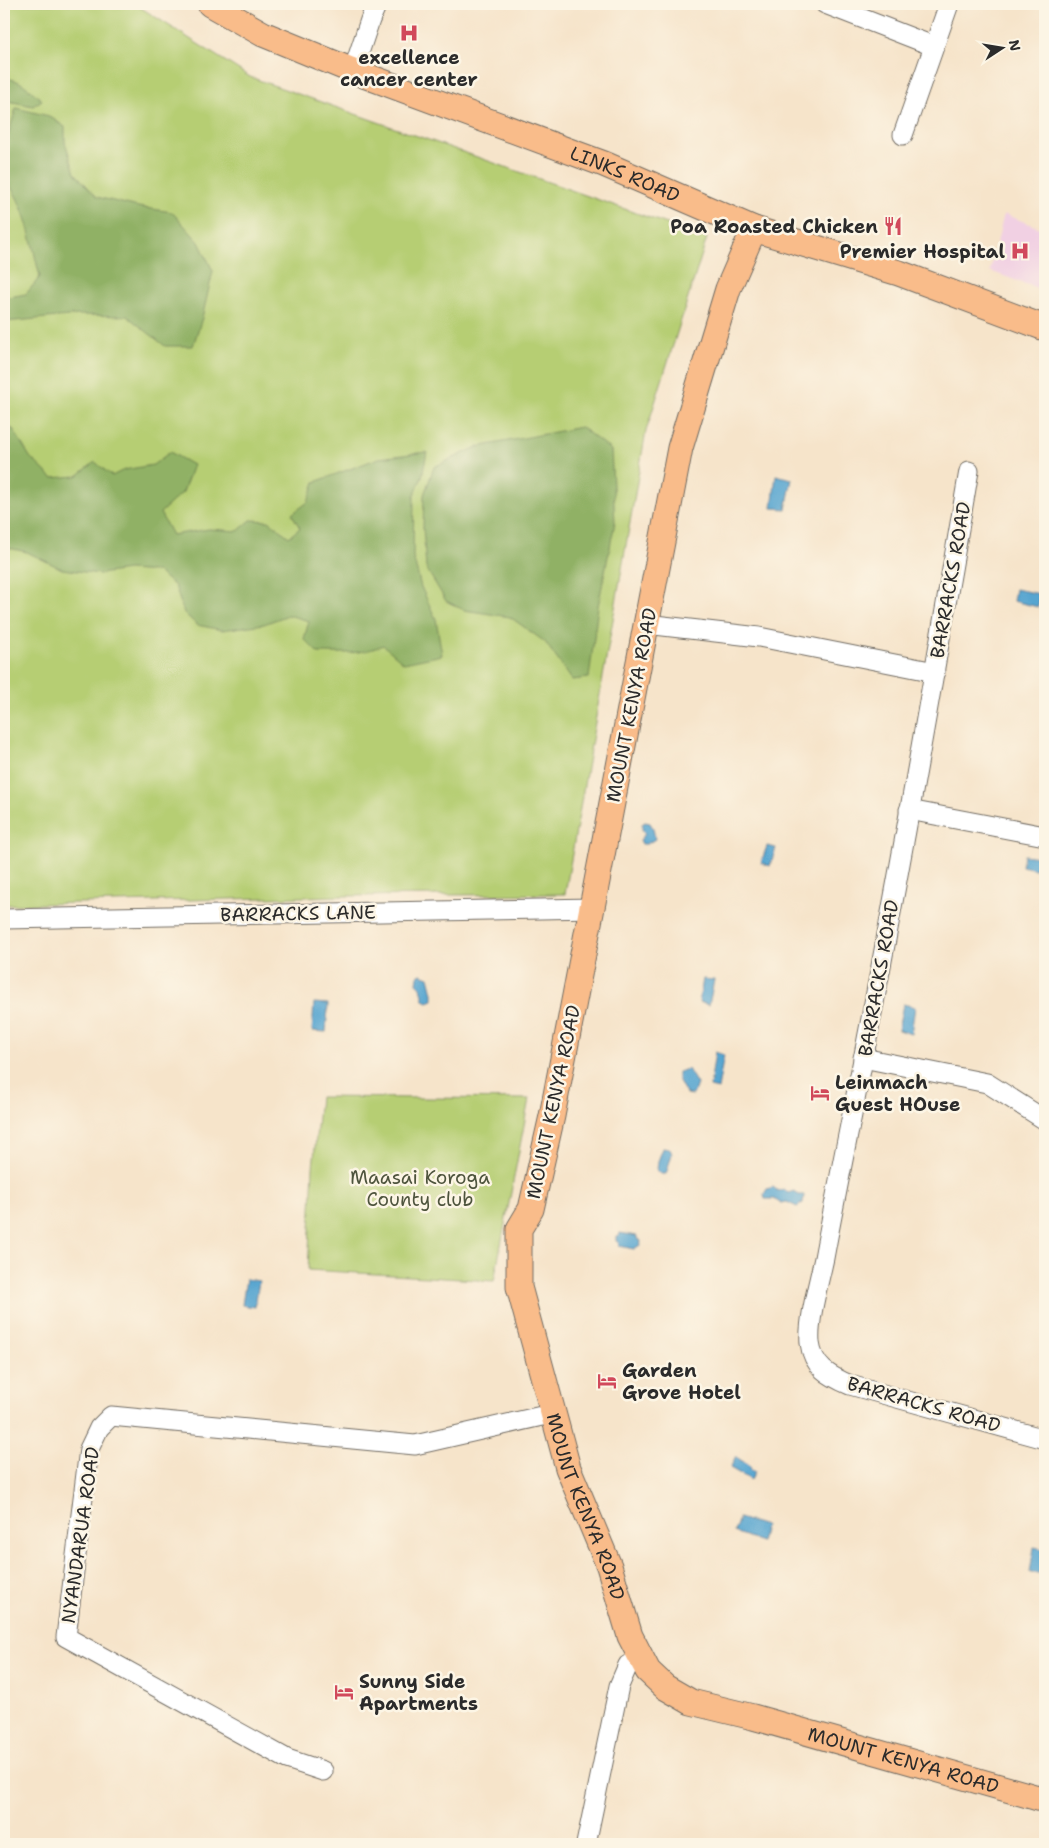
<svg xmlns="http://www.w3.org/2000/svg" width="1049" height="1848" viewBox="0 0 1049 1848" font-family="'Shantell Sans',sans-serif">
<rect width="100%" height="100%" fill="#fcf5e5"/>
<filter id="ink" filterUnits="userSpaceOnUse"><feTurbulence type="fractalNoise" baseFrequency=".02" numOctaves="2"/><feDisplacementMap in="SourceGraphic" scale="10" xChannelSelector="R" yChannelSelector="G"/><feConvolveMatrix kernelMatrix="1 2 1 2 8 2 1 2 1" color-interpolation-filters="sRGB"/></filter>
<filter id="wash" filterUnits="userSpaceOnUse"><feTurbulence type="fractalNoise" baseFrequency=".0096" numOctaves="4" result="noise"/><feDisplacementMap in="SourceGraphic" scale="20" xChannelSelector="R" yChannelSelector="G"/><feGaussianBlur stdDeviation="1.12" result="paint"/><feColorMatrix in="noise" values="0 0 0 0 0 0 0 0 0 0 0 0 0 0 0 0 0 1.4 0 .05"/><feComposite in="paint" operator="in"/></filter>
<g filter="url(#wash)">
<rect width="100%" height="100%" fill="#f6e4ca"/>
<path fill="#f1d0e3" d="M 1004,214 L 1045,230 L 1045,291 L 990,271 Z"/>
<g fill="#b6ce73" stroke="#707c4f">
<path d="M 4,4 L 135,4 L 250,77 L 707,238 L 646,431 L 565,894 L 341,896 L 4,905 Z"/>
<path d="M 320,1097 L 529,1099 L 494,1281 L 308,1270 L 313,1168 Z"/>
</g>
<g fill="#90b165" stroke="#5e6e48">
<path d="M 4,79 C 19,77 31,91 42,100 L 33,106 L 8,101 L 4,115 Z"/>
<path d="M 16,108 L 49,116 L 65,127 L 65,142 L 75,173 L 97,197 L 138,207 L 172,212 L 199,242 L 213,271 L 202,318 L 193,346 L 165,346 L 127,316 L 79,315 L 4,322 L 4,298 L 26,294 L 40,277 C 32,246 26,201 4,179 L 4,149 Z"/>
<path d="M 4,426 L 13,429 L 30,457 L 52,478 L 77,476 L 95,462 L 112,476 L 124,470 L 153,465 L 170,452 L 193,465 L 183,492 L 160,513 L 172,535 L 209,529 L 238,531 L 251,520 L 269,521 L 289,537 L 300,528 L 292,514 L 308,502 L 315,482 L 379,458 L 427,452 L 422,477 L 414,497 L 413,556 L 421,587 L 436,619 L 442,655 L 404,663 L 383,645 C 362,655 341,653 318,653 L 304,639 L 309,621 L 288,615 L 264,624 L 222,630 L 197,625 L 184,613 L 175,586 L 158,572 L 128,570 L 99,574 L 62,569 L 27,552 L 4,547 Z"/>
<path d="M 581,427 L 611,450 L 615,522 L 598,606 L 589,678 L 572,680 L 545,642 L 510,617 L 464,610 L 446,601 L 426,568 L 423,528 L 424,495 L 434,467 L 477,447 Z"/>
</g>
<g fill="#57a5d0" stroke="#41687e">
<path d="M 776,475 L 792,479 L 786,509 L 772,508 Z"/>
<path d="M 1015,589 L 1040,594 L 1038,607 L 1013,601 Z"/>
<path d="M 645,822 L 650,823 L 653,828 L 655,839 L 647,844 L 642,844 L 640,840 L 645,834 L 642,829 L 642,824 Z"/>
<path d="M 767,846 L 776,848 L 770,866 L 761,863 Z"/>
<path d="M 1024,855 L 1045,858 L 1044,871 L 1022,866 Z"/>
<path d="M 421,974 L 429,977 L 433,993 L 433,1000 L 428,1002 L 424,1000 L 421,987 L 417,983 L 418,976 Z"/>
<path d="M 703,979 L 714,980 L 709,1005 L 699,1002 Z"/>
<path d="M 314,1003 L 328,1004 L 326,1032 L 312,1031 Z"/>
<path d="M 903,1004 L 915,1007 L 911,1034 L 898,1030 Z"/>
<path d="M 715,1052 L 724,1055 L 718,1089 L 710,1087 Z"/>
<path d="M 688,1069 L 697,1084 L 693,1095 L 686,1094 L 678,1079 L 678,1072 Z"/>
<path d="M 663,1148 L 670,1149 L 672,1154 L 666,1174 L 661,1174 L 657,1170 L 658,1161 Z"/>
<path d="M 773,1187 L 778,1191 L 784,1189 L 788,1193 L 794,1191 L 799,1195 L 804,1195 L 803,1203 L 797,1207 L 787,1202 L 780,1203 L 774,1199 L 765,1199 L 764,1194 L 767,1189 Z"/>
<path d="M 620,1233 L 637,1236 L 637,1239 L 641,1241 L 640,1245 L 634,1249 L 619,1246 L 619,1243 L 616,1241 L 616,1237 L 619,1236 Z"/>
<path d="M 246,1279 L 259,1281 L 255,1307 L 242,1305 Z"/>
<path d="M 736,1457 L 750,1466 L 751,1470 L 755,1472 L 751,1480 L 730,1468 Z"/>
<path d="M 739,1518 L 765,1526 L 761,1542 L 734,1532 Z"/>
<path d="M 1034,1547 L 1044,1549 L 1041,1573 L 1030,1573 Z"/>
</g>
</g>
<g filter="url(#ink)">
<g fill="none" stroke-linecap="round" stroke-linejoin="round">
<g stroke="#726c63" stroke-width="21">
<g id="minor">
<path d="M 825,4 L 933,46"/>
<path d="M 353,71 L 370,20 L 377,4"/>
<path d="M 903,135 L 949,4"/>
<path d="M 969,471 C 934,674 899,878 859,1080 C 847,1140 835,1199 824,1258 C 819,1282 808,1319 810,1343 C 813,1367 829,1376 850,1385 L 1045,1439"/>
<path d="M 646,624 L 759,637 L 935,672"/>
<path d="M 909,810 L 1045,836"/>
<path d="M 4,919 L 593,908"/>
<path d="M 863,1058 L 987,1083 L 1045,1120"/>
<path d="M 323,1771 L 287,1759 L 66,1637 L 89,1449 L 99,1428 L 111,1416 L 415,1445 L 555,1413"/>
<path d="M 586,1844 L 619,1686 L 628,1665 L 641,1659"/>
</g>
</g>
<g stroke="#726c63" stroke-width="27">
<g id="major">
<path id="s1" d="M 210,4 L 263,34 L 353,71 L 604,164 L 754,229 L 899,273 L 1045,328"/>
<path id="s2" d="M 754,229 L 728,289 L 680,448 L 552,1116 L 531,1209 L 519,1229 L 519,1287 L 568,1468 L 609,1566 L 630,1636 L 648,1671 L 665,1687 L 691,1702 L 753,1717 L 1045,1800"/>
</g>
</g>
<use href="#minor" stroke="#fff" stroke-width="19"/>
<use href="#major" stroke="#f9bc8a" stroke-width="25"/>
</g>
</g>
<defs>
<g id="hospital-bare" transform="scale(1.5)"><path d="M-5-5h3v3.5h4V-5h3V5h-3V1.5h-4V5h-3Z" fill="#d1495b" stroke="#fcf5e5" stroke-width="2.5" paint-order="stroke"/></g>
<g id="restaurant-bare" transform="scale(1.5)"><path d="M-5-6h1v4h1v-4h1v4h1v-4h1v5L-1.5 .5V6h-2V.5L-5-1ZM5-6V6H3V1.5H1.5Q1.5-4 5-6Z" fill="#d1495b" stroke="#fcf5e5" stroke-width="2.5" paint-order="stroke"/></g>
<g id="hotel-bare" transform="scale(1.5)"><path d="M-6-4.5h1.5V1H6V5H4.5V3h-9V5H-6ZM-4 0a1.8 1.8 0 1 1 3.6 0ZM.5 0V-2.5h3Q6-2.5 6 0Z" fill="#d1495b" stroke="#fcf5e5" stroke-width="2.5" paint-order="stroke"/></g>
</defs>
<g fill-rule="evenodd">
<use href="#hospital-bare" x="409" y="33"/>
<use href="#restaurant-bare" x="893" y="226"/>
<use href="#hospital-bare" x="1020" y="251"/>
<use href="#hotel-bare" x="820" y="1093"/>
<use href="#hotel-bare" x="607" y="1381"/>
<use href="#hotel-bare" x="344" y="1692"/>
</g>
<g text-anchor="middle" stroke-width="5" stroke-linejoin="round" paint-order="stroke">
<g font-size="19" font-weight="bold" fill="#2b2b2b" stroke="#fcf5e5" text-anchor="start">
<text x="409" y="64" text-anchor="middle">excellence<tspan x="409" dy="22">cancer center</tspan></text>
<text x="878" y="233" text-anchor="end">Poa Roasted Chicken</text>
<text x="1005" y="258" text-anchor="end">Premier Hospital</text>
<text x="835" y="1089">Leinmach<tspan x="835" dy="22">Guest HOuse</tspan></text>
<text x="622" y="1377">Garden<tspan x="622" dy="22">Grove Hotel</tspan></text>
<text x="359" y="1688">Sunny Side<tspan x="359" dy="22">Apartments</tspan></text>
</g>
<g font-size="19" fill="#2b2b2b" stroke="#fcf5e5">
<text dy="7" stroke="none"><textPath href="#s1" startOffset="449">LINKS ROAD</textPath></text>
<text transform="translate(950 580) rotate(-80)" y="7">BARRACKS ROAD</text>
<text transform="translate(631 705) rotate(-79)" y="7">MOUNT KENYA ROAD</text>
<text transform="translate(298 913) rotate(-1)" y="7">BARRACKS LANE</text>
<text transform="translate(878 978) rotate(-80)" y="7">BARRACKS ROAD</text>
<text transform="translate(553 1102) rotate(-78)" y="7">MOUNT KENYA ROAD</text>
<text transform="translate(924 1404) rotate(16)" y="7">BARRACKS ROAD</text>
<text dy="7" stroke="none"><textPath href="#s2" startOffset="1318">MOUNT KENYA ROAD</textPath></text>
<text transform="translate(80 1535) rotate(-82)" y="7">NYANDARUA ROAD</text>
<text dy="7" stroke="none"><textPath href="#s2" startOffset="1768">MOUNT KENYA ROAD</textPath></text>
</g>
<g font-size="19" fill="#4e543d" stroke="#fcf5e5">
<text x="420" y="1184">Maasai Koroga<tspan x="420" dy="22">County club</tspan></text>
</g>
</g>
<rect width="1049" height="1848" fill="none" stroke="#fcf5e5" stroke-width="20"/>
<g transform="translate(1002 48) rotate(78)" stroke="#fcf5e5" stroke-width="4" paint-order="stroke">
<path d="M0-4L9 19L0 12L-9 19Z" fill="#2b2b2b"/>
<text y="-8" font-size="14" font-weight="bold" text-anchor="middle" fill="#2b2b2b">N</text>
</g>
</svg>
